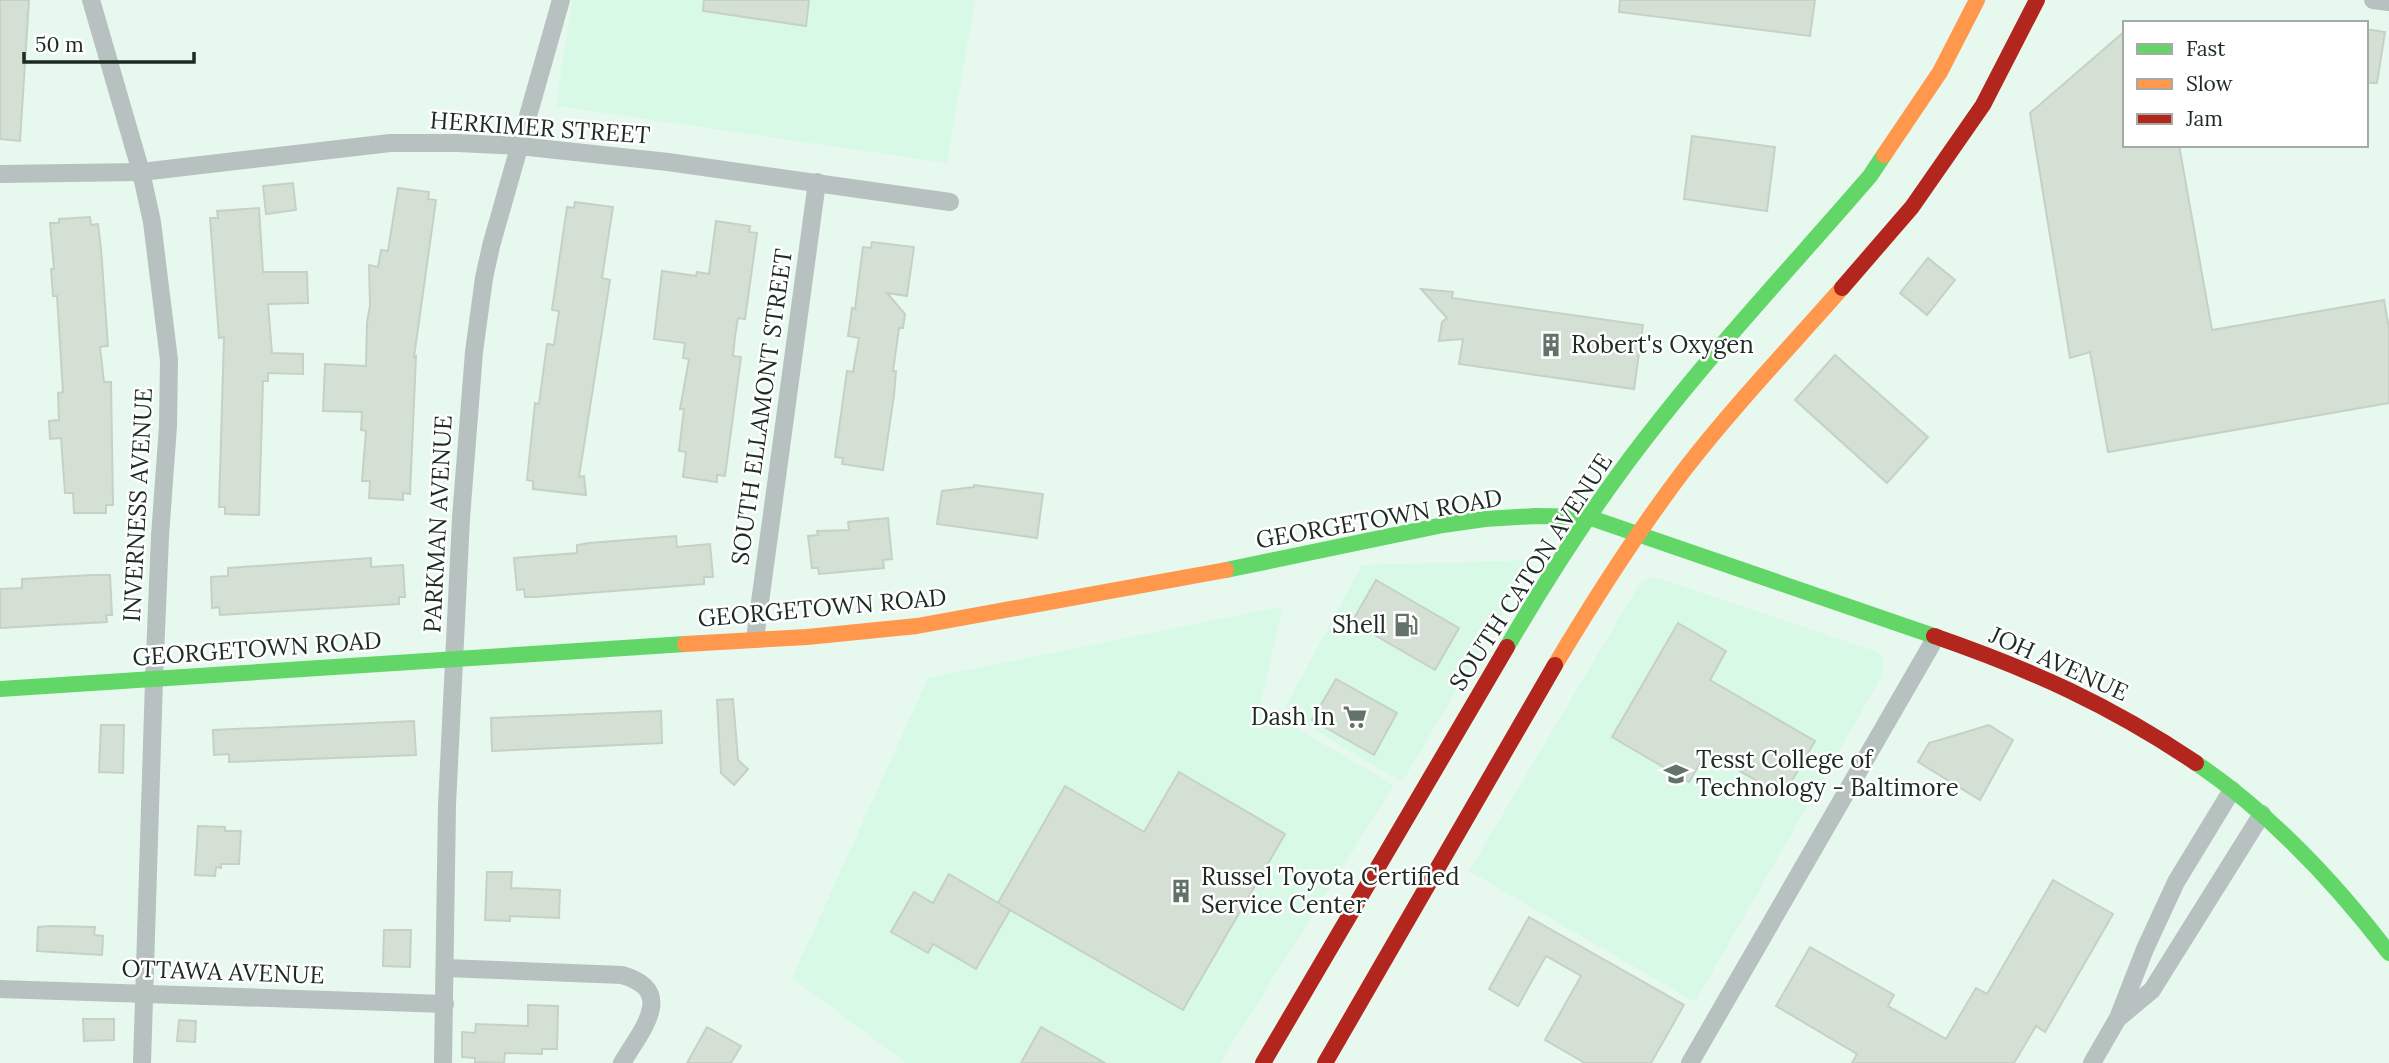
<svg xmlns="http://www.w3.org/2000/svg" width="2389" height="1063" viewBox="0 0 2389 1063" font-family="Lora,serif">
<rect width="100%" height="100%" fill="#e7f8ef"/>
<g fill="#d9f9e7">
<path d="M 572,0 L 975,0 L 947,163 L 556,106 Z"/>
<path d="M 1534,560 L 1402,782 L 1283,711 L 1362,565 Z"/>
<path d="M 1650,578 L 1659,578 L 1878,652 L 1884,658 L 1882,676 L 1695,1002 L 1469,871 L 1640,583 Z"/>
<path d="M 1283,606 L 1260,707 L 1394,785 L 1220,1063 L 906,1063 L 792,978 L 928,678 Z"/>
</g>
<g fill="#d5e0d5" stroke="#c6d1c6" stroke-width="2">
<path d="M 0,0 L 29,0 L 20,141 L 0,139 Z"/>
<path d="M 704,0 L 809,0 L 806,26 L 703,11 Z"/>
<path d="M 1620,0 L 1815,0 L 1810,36 L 1619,12 Z"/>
<path d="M 2366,29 L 2385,32 L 2377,83 L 2366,83 Z"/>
<path d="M 2125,31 L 2125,145 L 2179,145 L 2212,330 L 2384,300 L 2389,329 L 2389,403 L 2108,452 L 2090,352 L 2070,358 L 2030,113 Z"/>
<path d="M 1692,136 L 1775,147 L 1767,211 L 1684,199 Z"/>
<path d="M 293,183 L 296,210 L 266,214 L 263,186 Z"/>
<path d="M 398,188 L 429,192 L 428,199 L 436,200 L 414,357 L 416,356 L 410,494 L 403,493 L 403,500 L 369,498 L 370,481 L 362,481 L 366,431 L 361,430 L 362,412 L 323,411 L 325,364 L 366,366 L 367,323 L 370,305 L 369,265 L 378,267 L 381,250 L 388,251 Z"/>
<path d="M 575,202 L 613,207 L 602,278 L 610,280 L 579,477 L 584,476 L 586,495 L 533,489 L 533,481 L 527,480 L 535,403 L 539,404 L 547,344 L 554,345 L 559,311 L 552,310 L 567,207 L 574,208 Z"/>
<path d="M 259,208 L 263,272 L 307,272 L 308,303 L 268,304 L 272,353 L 303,354 L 303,374 L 268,373 L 268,381 L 263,381 L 259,515 L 225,514 L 225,507 L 219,507 L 224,337 L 219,338 L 210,218 L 218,218 L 217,211 Z"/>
<path d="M 90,217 L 91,225 L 98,224 L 101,249 L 108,346 L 100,347 L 104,382 L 111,382 L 113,505 L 106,505 L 106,513 L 74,513 L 73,493 L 65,493 L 61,438 L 50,439 L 49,421 L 59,420 L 58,393 L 63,392 L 57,296 L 53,296 L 51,269 L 54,269 L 50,223 L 59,223 L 59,219 Z"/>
<path d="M 716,221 L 750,226 L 749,232 L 757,233 L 745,319 L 738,318 L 735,336 L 733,356 L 741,357 L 725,476 L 717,475 L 717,482 L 683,477 L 686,452 L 679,451 L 684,409 L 680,409 L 689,359 L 683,358 L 685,343 L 654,339 L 662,271 L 696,276 L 697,272 L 709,274 Z"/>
<path d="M 872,242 L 914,247 L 907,296 L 887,293 L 905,314 L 903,328 L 899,328 L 893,371 L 896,371 L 894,395 L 883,470 L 842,464 L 843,458 L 835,457 L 847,371 L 853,372 L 859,338 L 848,336 L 852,308 L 855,309 L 863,247 L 871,248 Z"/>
<path d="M 1928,258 L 1955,280 L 1927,315 L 1900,293 Z"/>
<path d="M 1421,289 L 1453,292 L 1452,298 L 1643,325 L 1634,389 L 1459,364 L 1463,339 L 1439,341 L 1442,322 L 1447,318 Z"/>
<path d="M 1835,355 L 1928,437 L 1887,483 L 1795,400 Z"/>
<path d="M 974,485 L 1043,494 L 1037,538 L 937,524 L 942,491 L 974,487 Z"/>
<path d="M 888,518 L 892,559 L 883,560 L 884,568 L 819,574 L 818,568 L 812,568 L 808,536 L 818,535 L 817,531 L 849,530 L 848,522 Z"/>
<path d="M 676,536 L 677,547 L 710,544 L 713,577 L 704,577 L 704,584 L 536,597 L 525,597 L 524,589 L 517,590 L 514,558 L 577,553 L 577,545 L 589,543 Z"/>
<path d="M 371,558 L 371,567 L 403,565 L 405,597 L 399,597 L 399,604 L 220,615 L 219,607 L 212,608 L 211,577 L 228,576 L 228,568 Z"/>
<path d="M 93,575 L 110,575 L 112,615 L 106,615 L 107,622 L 0,628 L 0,589 L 22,588 L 22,579 Z"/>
<path d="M 1376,580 L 1459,628 L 1435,670 L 1352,622 Z"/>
<path d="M 1678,623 L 1726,651 L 1710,680 L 1815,741 L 1783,796 L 1707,752 L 1689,782 L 1612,737 Z"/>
<path d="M 1336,679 L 1397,713 L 1374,755 L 1312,720 Z"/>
<path d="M 733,699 L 738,760 L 748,769 L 734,785 L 721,773 L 717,700 Z"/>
<path d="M 661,711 L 662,743 L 492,751 L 491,718 Z"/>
<path d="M 414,721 L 416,755 L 229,762 L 229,754 L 214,755 L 213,730 Z"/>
<path d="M 101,725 L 124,725 L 123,773 L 99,772 Z"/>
<path d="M 1989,725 L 2013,740 L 1980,800 L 1918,762 L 1929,743 Z"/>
<path d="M 1179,772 L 1285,834 L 1183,1010 L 998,903 L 1065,786 L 1144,832 Z"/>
<path d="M 198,826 L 225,827 L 225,831 L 241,831 L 239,864 L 221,864 L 221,868 L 216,867 L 215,876 L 195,875 Z"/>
<path d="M 487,872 L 512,872 L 511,888 L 560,890 L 559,918 L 510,916 L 510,921 L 485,920 Z"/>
<path d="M 949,874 L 1010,910 L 976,969 L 933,944 L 928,953 L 891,932 L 914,892 L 933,903 Z"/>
<path d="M 2053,880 L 2113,914 L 2045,1032 L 2036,1026 L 2014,1063 L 1852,1063 L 1857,1054 L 1776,1006 L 1810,947 L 1894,995 L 1888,1006 L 1946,1039 L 1976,988 L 1987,994 Z"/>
<path d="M 1529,917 L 1684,1005 L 1651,1063 L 1585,1063 L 1545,1040 L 1581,976 L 1546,956 L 1518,1006 L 1489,989 Z"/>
<path d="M 51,926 L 95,927 L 94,935 L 103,936 L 102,955 L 37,951 L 38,927 Z"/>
<path d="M 384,930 L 411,930 L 410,967 L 383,966 Z"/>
<path d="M 528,1005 L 558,1006 L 557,1049 L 542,1049 L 542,1054 L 505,1053 L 504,1063 L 475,1062 L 475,1058 L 462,1057 L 462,1032 L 475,1033 L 476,1024 L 528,1026 Z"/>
<path d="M 83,1019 L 114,1019 L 114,1040 L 84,1041 Z"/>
<path d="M 179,1020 L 196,1021 L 195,1042 L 177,1041 Z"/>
<path d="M 707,1027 L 741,1046 L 731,1063 L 687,1063 Z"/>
<path d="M 1041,1027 L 1105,1063 L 1021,1063 Z"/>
</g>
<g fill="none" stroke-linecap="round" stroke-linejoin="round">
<g stroke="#b7c1bf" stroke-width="18">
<path d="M 91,0 L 141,172 L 152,222 L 169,360 L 168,426 L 160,536 L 154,680 L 142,1063"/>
<path d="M 2373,0 L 2389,2"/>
<path d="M 0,174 L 141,172 L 390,143 L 457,143 L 519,146 L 668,162 L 950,202"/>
<path d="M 755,639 L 817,182"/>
<path d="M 445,968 L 622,975 C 678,991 640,1032 622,1063"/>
<path d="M 0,989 L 445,1004"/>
<path d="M 2121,1016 L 2152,990 L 2262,814"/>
<path d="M 443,1063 L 447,805 L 461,518 L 474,352 L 484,278 L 491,246 L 561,0"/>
<path d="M 1690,1063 L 1936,637"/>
<path d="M 2092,1063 L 2118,1018 L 2145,949 L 2176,882 L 2232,790"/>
</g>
<g stroke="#63d668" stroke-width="16">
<path d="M 1226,570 L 1443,525 L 1485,519 L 1535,516 L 1588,517 L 1934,636"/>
<path d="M 1507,647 C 1549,575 1594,505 1645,439 C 1715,348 1795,263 1870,176 L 1884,155"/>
<path d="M 0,689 C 229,676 457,657 685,644"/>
<path d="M 2196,763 C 2271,814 2334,881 2389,953"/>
</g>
<g stroke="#ff974d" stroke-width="16">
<path d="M 1884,155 L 1940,72 L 1977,0"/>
<path d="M 685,644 L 807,637 L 917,626 L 1226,570"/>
<path d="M 1555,665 C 1595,598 1637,532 1685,469 C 1734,406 1789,348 1842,288"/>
</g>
<g stroke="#b3261e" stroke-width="16">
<path d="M 1842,288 L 1912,207 L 1983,105 L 2037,0"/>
<path d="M 1934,636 C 2032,670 2110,705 2196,763"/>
<path d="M 1263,1063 L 1507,647"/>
<path d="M 1325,1063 L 1555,665"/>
</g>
</g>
<defs>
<g id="building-bare" transform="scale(1.89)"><path d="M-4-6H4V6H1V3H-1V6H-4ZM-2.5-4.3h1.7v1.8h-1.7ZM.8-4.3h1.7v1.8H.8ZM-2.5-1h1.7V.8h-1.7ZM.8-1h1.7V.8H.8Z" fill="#64736a" stroke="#fff" stroke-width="2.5" paint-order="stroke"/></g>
<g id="fuel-bare" transform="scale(1.89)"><path d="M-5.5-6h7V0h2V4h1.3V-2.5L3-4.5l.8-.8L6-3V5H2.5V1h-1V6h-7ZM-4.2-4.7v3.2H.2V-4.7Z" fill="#64736a" stroke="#fff" stroke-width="2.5" paint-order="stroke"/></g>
<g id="supermarket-bare" transform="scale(1.89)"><path d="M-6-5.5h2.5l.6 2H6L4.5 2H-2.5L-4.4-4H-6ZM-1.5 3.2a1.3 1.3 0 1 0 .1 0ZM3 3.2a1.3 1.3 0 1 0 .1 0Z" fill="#64736a" stroke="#fff" stroke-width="2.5" paint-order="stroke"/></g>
<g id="university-bare" transform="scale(1.89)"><path d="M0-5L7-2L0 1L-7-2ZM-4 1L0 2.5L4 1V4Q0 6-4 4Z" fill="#64736a" stroke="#fff" stroke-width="2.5" paint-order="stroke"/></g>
</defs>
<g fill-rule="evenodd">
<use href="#building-bare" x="1551" y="345"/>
<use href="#fuel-bare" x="1406" y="625"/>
<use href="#supermarket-bare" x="1355" y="717"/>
<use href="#university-bare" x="1676" y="774"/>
<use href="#building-bare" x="1181" y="891"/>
</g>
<g text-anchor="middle" stroke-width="5" stroke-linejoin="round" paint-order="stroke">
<g font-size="24" fill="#1d2b23" stroke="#fff">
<text transform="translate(540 128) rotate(4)" y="8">HERKIMER STREET</text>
<text transform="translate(762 407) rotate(-82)" y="8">SOUTH ELLAMONT STREET</text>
<text transform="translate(138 505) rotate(-87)" y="8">INVERNESS AVENUE</text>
<text transform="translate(1379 519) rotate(-10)" y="8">GEORGETOWN ROAD</text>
<text transform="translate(438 524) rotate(-87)" y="8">PARKMAN AVENUE</text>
<text transform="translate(1531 572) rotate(-57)" y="8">SOUTH CATON AVENUE</text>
<text transform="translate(822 608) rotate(-5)" y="8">GEORGETOWN ROAD</text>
<text transform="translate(257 649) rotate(-4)" y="8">GEORGETOWN ROAD</text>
<text transform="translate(2059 664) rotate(24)" y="8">JOH AVENUE</text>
<text transform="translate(223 972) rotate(2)" y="8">OTTAWA AVENUE</text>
</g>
<g font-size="24" fill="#1d2b23" stroke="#fff" text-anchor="start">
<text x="1571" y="353">Robert's Oxygen</text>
<text x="1386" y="633" text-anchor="end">Shell</text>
<text x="1335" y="725" text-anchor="end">Dash In</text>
<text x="1696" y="768">Tesst College of<tspan x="1696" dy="28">Technology - Baltimore</tspan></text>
<text x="1201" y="885">Russel Toyota Certified<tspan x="1201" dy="28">Service Center</tspan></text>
</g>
</g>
<rect x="2123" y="21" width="245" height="126" fill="#ffffff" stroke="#a5aaa7" stroke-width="2"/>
<rect x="2137" y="44" width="35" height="10" fill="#63d668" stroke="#a5aaa7" stroke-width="2"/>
<text x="2186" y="56" font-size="21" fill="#1d2b23">Fast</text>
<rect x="2137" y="79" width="35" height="10" fill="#ff974d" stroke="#a5aaa7" stroke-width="2"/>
<text x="2186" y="91" font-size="21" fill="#1d2b23">Slow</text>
<rect x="2137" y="114" width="35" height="10" fill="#b3261e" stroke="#a5aaa7" stroke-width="2"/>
<text x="2186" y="126" font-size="21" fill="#1d2b23">Jam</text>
<path d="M24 52v10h170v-10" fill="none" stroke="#1d2b23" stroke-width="3.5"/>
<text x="35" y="52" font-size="21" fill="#1d2b23" stroke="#ffffff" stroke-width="5" paint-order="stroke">50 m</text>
</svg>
